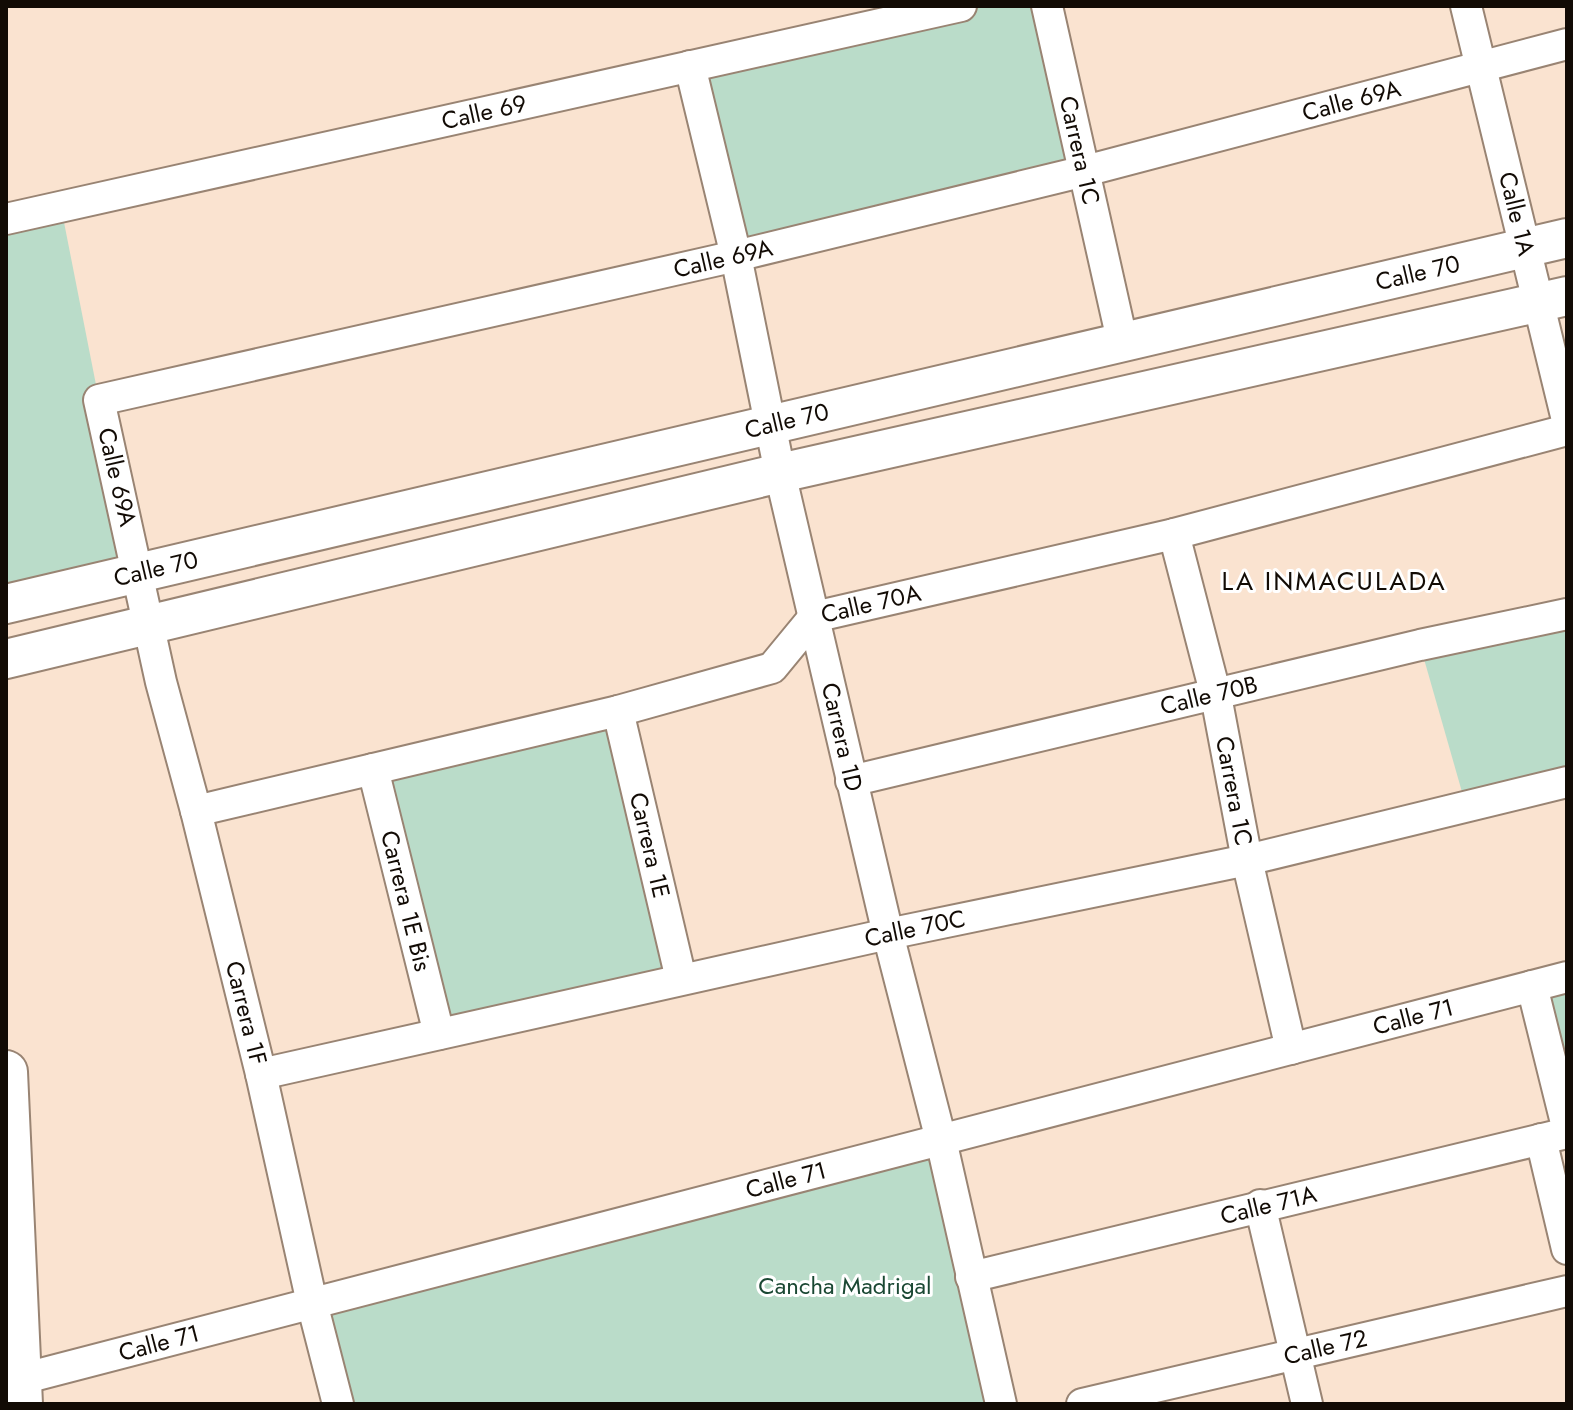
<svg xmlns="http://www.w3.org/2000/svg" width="1573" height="1410" viewBox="0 0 1573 1410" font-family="Jost,sans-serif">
<rect width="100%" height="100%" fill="#fae3d0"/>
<g fill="#badcc9">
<path d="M 961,6 L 1047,6 L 1085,171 L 736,256 L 690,66 Z"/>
<path d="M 61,207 L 99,400 L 139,571 L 6,604 L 6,219 Z"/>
<path d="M 1567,614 L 1567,782 L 1466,806 L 1420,645 Z"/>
<path d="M 618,711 L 681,979 L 439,1034 L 373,769 Z"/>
<path d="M 1567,977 L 1567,1127 L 1532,986 Z"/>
<path d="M 941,1140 L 992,1404 L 338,1404 L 312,1303 Z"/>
</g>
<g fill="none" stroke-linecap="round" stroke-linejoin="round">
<g stroke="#998473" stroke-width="34">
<g id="minor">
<path id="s1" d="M 1047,6 L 1122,340"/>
<path id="s2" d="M 1466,6 L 1567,420"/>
<path id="s3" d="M 690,66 L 736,256 L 780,473 L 888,934 L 941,1140 L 1001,1404"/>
<path id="s4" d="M 6,219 L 961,6"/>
<path id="s5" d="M 1174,534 L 1216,696 L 1247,860 L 1291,1049"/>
<path id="s6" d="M 618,711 L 681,979"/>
<path id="s7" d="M 373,769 L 439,1034"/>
<path id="s8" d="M 851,781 L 1420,645 L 1567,614"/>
<path id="s9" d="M 196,811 L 618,711 L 772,668 L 814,617 L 1174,534 L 1567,430"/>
<path d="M 1532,986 L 1567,1127"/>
<path id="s10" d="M 261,1074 L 888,934 L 1247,860 L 1567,782"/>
<path d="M 1541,1139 L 1567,1249"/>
<path d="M 1260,1205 L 1307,1404"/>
<path id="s11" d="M 971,1277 L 1567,1133"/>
<path id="s12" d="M 6,1383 L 1567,977"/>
<path id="s13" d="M 338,1404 L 312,1303 L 261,1074 L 196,811 L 161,682 L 99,400 L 736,256 L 1085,171 L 1567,44"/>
<path id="s14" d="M 1082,1404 L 1567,1291"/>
</g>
</g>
<g stroke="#998473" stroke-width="42">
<g id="tertiary">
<path id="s15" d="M 6,604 L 1567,238"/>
<path d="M 6,659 L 780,473 L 1567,296"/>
</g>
</g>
<g stroke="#998473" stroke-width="46">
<path id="secondary" d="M 6,1072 L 21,1404"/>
</g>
<use href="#minor" stroke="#fff" stroke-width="30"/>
<use href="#tertiary" stroke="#fff" stroke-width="38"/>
<use href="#secondary" stroke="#fff" stroke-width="42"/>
</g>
<g text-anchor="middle" stroke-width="6" stroke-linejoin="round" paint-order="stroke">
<g font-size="24" fill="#120b05" stroke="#fff">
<text dy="8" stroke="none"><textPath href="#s13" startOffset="2320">Calle 69A</textPath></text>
<text dy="8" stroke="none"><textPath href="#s4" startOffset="490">Calle 69</textPath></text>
<text dy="8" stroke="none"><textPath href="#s1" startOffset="148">Carrera 1C</textPath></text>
<text dy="8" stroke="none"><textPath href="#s2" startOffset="214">Calle 1A</textPath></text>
<text dy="8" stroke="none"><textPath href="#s13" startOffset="1672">Calle 69A</textPath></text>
<text dy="8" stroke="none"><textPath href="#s15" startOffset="1450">Calle 70</textPath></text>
<text dy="8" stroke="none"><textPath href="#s15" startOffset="802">Calle 70</textPath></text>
<text transform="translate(117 477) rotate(77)" y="8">Calle 69A</text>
<text dy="8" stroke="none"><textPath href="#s15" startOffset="154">Calle 70</textPath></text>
<text dy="8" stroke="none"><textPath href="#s9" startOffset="718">Calle 70A</textPath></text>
<text dy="8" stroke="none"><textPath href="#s8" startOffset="368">Calle 70B</textPath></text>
<text dy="8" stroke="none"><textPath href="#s3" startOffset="688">Carrera 1D</textPath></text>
<text dy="8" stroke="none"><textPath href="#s5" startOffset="264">Carrera 1C</textPath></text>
<text dy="8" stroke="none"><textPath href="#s6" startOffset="138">Carrera 1E</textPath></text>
<text dy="8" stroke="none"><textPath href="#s7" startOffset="136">Carrera 1E Bis</textPath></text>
<text dy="8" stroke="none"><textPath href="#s10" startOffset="670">Calle 70C</textPath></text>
<text transform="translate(246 1013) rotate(76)" y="8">Carrera 1F</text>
<text dy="8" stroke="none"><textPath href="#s12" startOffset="1454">Calle 71</textPath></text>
<text dy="8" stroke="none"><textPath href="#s12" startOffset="806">Calle 71</textPath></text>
<text dy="8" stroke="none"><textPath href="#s11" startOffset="306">Calle 71A</textPath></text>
<text dy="8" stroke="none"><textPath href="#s12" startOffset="158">Calle 71</textPath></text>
<text dy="8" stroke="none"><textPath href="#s14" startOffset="250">Calle 72</textPath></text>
</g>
<g font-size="24" fill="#1a4833" stroke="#fff">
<text x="845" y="1294">Cancha Madrigal</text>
</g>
<g font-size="26" letter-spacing="2" fill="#120b05" stroke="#fff">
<text x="1334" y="590">LA INMACULADA</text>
</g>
</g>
<rect width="1573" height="1410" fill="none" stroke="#120b05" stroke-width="16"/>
</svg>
